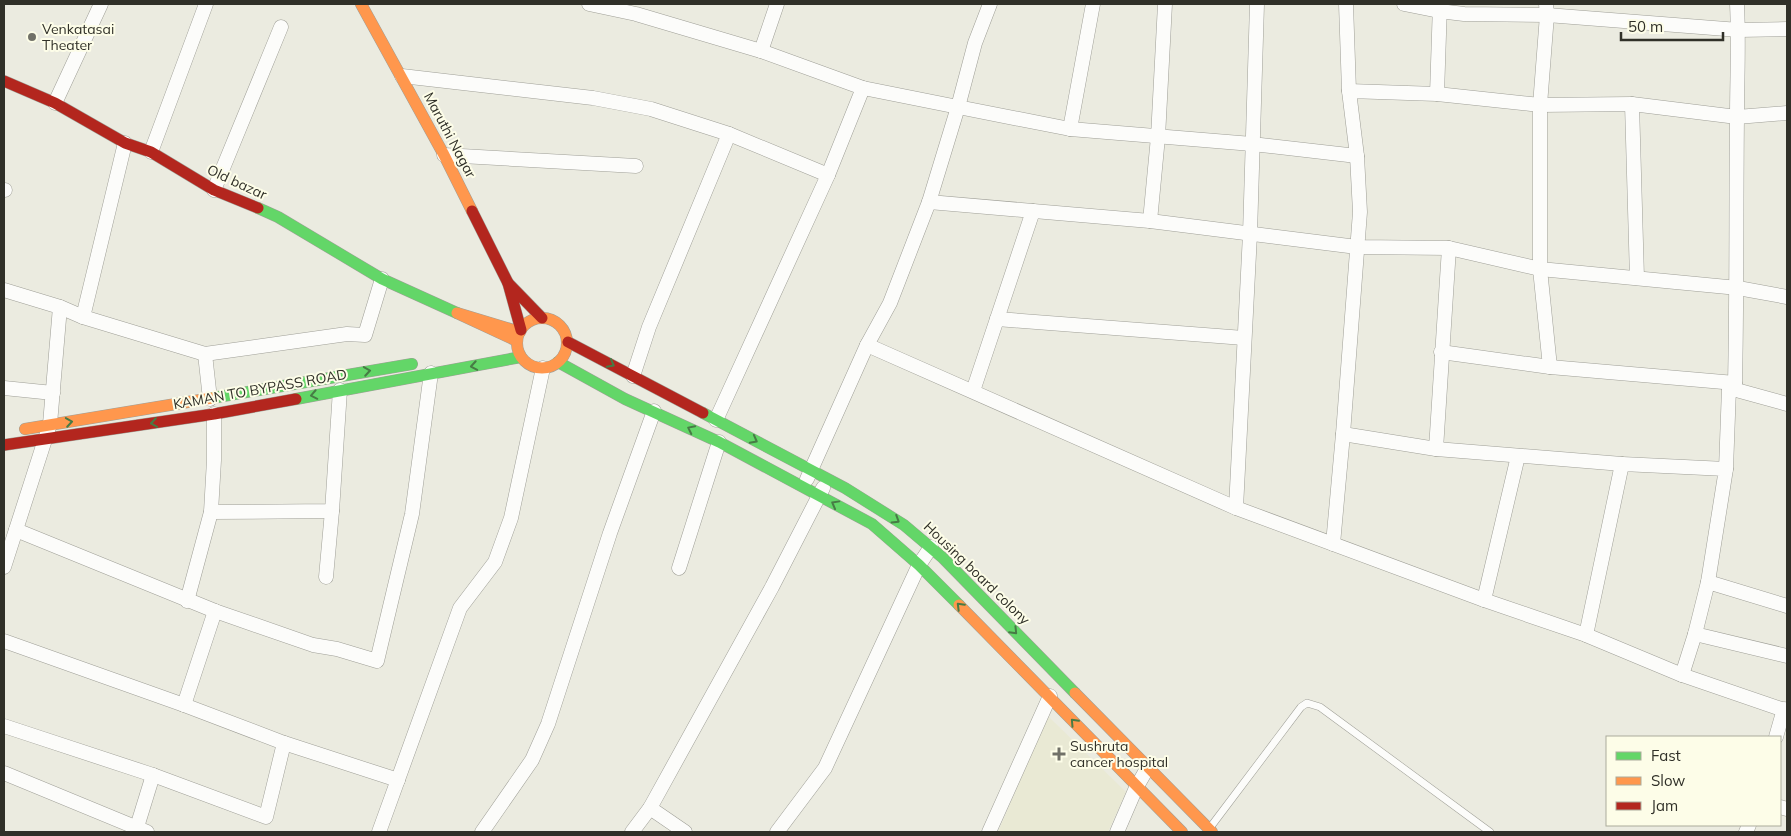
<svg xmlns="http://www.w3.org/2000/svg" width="1791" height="836" viewBox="0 0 1791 836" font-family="Mulish,sans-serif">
<rect width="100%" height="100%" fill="#ebebe0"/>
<path fill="#e9e9d4" d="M 1048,716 L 1126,792 L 1108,832 L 998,832 Z"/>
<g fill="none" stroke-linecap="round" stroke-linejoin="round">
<g stroke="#9f9f97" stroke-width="8">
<path id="lane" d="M 1209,829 L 1301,707 L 1307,703 L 1320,707 L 1490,832"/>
</g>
<g stroke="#9f9f97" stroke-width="15">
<g id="street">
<path d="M 589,4 L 636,14 L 761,51 L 863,88 L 958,107 L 1070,129 L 1252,144 L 1357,156"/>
<path d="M 1346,4 L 1349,91"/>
<path d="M 1404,4 L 1439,11 L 1464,14 L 1547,15 L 1739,30 L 1787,29"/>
<path d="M 1546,4 L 1547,15 L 1540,105 L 1540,269 L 1550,367"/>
<path d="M 761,51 L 777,4"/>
<path d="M 402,76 L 593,98 L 651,109 L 729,134 L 828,175"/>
<path d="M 1437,94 L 1440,4"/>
<path d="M 55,103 L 101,4"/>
<path d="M 1632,104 L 1637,278"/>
<path d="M 1070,129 L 1093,4"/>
<path d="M 151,152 L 206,4"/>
<path d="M 444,155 L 636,166"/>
<path d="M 4,190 L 5,190"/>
<path d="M 214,190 L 281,27"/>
<path d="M 929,202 L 1150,221 L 1357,247 L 1449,248 L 1540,269 L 1738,288 L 1787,297"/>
<path d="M 1150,221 L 1158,137 L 1165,4"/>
<path d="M 4,290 L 60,307 L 83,317 L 205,354 L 210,399"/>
<path d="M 83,317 L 125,143"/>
<path d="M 997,319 L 1244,338"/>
<path d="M 867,345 L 1236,508 L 1484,600 L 1586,635 L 1682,675 L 1787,711"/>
<path d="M 1441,352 L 1550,367 L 1735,383"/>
<path d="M 205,354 L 347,334 L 365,335 L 382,279"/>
<path d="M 633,376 L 649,327 L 729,134"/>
<path d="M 4,388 L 53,393"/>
<path d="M 1729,388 L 1735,383 C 1737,294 1736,206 1737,118 C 1737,80 1739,42 1737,4"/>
<path d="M 973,391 L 1033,211"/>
<path d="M 716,420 L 828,175 L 863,88"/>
<path d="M 1343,434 L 1436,449 L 1622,464"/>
<path d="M 1436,449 L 1449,248"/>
<path d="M 1726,469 L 1729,388 L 1787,404"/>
<path d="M 807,479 L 867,345 L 890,303 L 929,202 L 958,107 L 975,43 L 990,4"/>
<path d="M 1236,508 L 1250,234 L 1257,4"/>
<path d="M 211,512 L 332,511 L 340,390"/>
<path d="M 16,530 L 215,611 L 313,645 L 337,649 L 377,661 L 412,514 L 431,373"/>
<path d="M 1333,544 L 1343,434 L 1360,212 L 1357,156 L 1349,91 L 1437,94 L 1540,105 L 1632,104 L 1737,117 L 1787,113"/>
<path d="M 4,567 L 50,424 L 60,307"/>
<path d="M 679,568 L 719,442"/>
<path d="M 326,577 L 332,511"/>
<path d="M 1484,600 L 1518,456"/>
<path d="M 187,601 L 211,512 L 214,460 L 214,414"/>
<path d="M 1695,634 L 1787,656"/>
<path d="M 1586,635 L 1622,464 L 1726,469 L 1708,582"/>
<path d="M 4,641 L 184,705 L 284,743 L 266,817 L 153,775 L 4,726"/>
<path d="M 1682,675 L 1695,634 L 1708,582 L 1787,606"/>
<path d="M 184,705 L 215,611"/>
<path d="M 1776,737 L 1784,709"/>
<path d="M 284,743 L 398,780"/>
<path d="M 4,773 L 147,832"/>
<path d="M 1780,807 L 1787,809"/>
<path d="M 650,808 L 685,832"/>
<path d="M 137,827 L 153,775"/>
<path d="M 379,832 L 460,608 L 495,562 L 511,518 L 543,368"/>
<path d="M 482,832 L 532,760 L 548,724 L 610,533 L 654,411"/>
<path d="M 632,832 L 650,808 L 772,587 L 823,488"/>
<path d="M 777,832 L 825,768 L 919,565 L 931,547"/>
<path d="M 989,832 L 1050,696"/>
<path d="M 1117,832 L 1136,788 L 1148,767"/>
<path d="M 1746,832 L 1749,825"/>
</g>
</g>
<g stroke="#9f9f97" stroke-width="12">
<g id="fast">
<path d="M 258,208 L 278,217 L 382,279 L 457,313"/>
<path d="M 558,362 L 625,399 L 719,442 L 872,524 L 919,565 L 959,605"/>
<path d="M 212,398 L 412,364"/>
<path d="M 296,399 L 521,357"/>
<path d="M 703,413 L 845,488 L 904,525 L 943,558 L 1075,693"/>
</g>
</g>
<g stroke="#9f9f97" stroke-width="12">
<g id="slow">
<path d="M 361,4 L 444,155 L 472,211"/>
<circle cx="542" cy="343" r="25"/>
<path d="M 517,341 L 457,313 L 520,332"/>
<path d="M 25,429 L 212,398"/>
<path d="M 959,605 L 1182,832"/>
<path d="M 1075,693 L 1212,832"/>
</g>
</g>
<g stroke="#9f9f97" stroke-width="12">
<g id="jam">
<path d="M 4,81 L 55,103 L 125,143 L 151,152 L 214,190 L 258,208"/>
<path d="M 472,211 L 508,283"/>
<path d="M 521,330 L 508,283 L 542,318"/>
<path d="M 568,342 L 703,413"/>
<path d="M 4,445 L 214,414 L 296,399"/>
</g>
</g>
<use href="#lane" stroke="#fcfcfa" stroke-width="7"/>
<use href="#street" stroke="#fcfcfa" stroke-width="14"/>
<use href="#fast" stroke="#63d668" stroke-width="11"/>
<use href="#slow" stroke="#ff974d" stroke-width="11"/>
<use href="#jam" stroke="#b3261e" stroke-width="11"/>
</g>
<defs><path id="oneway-chevron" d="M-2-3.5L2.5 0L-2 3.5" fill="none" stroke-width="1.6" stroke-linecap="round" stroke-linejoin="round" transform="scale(1.25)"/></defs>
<g stroke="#477b45">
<use href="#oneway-chevron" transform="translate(611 364) rotate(28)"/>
<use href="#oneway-chevron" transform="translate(474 366) rotate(170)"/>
<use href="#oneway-chevron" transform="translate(367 371) rotate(-9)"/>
<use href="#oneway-chevron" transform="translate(314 395) rotate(169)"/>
<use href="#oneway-chevron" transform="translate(69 422) rotate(-9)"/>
<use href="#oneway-chevron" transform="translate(154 423) rotate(172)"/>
<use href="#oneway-chevron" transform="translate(691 429) rotate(-154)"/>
<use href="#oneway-chevron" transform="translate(754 440) rotate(28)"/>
<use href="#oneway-chevron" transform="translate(835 504) rotate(-151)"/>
<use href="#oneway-chevron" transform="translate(896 520) rotate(32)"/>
<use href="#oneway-chevron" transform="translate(960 606) rotate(-135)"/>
<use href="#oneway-chevron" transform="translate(1014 631) rotate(46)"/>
<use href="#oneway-chevron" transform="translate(1074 722) rotate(-133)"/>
</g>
<g fill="#717168" stroke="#fdfde8" stroke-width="2">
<circle cx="32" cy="37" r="5"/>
<path d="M1056.5 746.5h5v5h5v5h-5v5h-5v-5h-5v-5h5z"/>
</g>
<g text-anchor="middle" stroke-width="4" stroke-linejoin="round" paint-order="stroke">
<g font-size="14" fill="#303028" stroke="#fdfde8" text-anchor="start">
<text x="42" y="34">Venkatasai<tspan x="42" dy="16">Theater</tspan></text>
<text x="1070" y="751">Sushruta<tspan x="1070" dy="16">cancer hospital</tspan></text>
</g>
<g font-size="14" fill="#303028" stroke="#fdfde8">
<text transform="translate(450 135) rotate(62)" y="5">Maruthi Nagar</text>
<text transform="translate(237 182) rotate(25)" y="5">Old bazar</text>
<text transform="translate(260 389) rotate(-10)" y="5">KAMAN TO BYPASS ROAD</text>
<text transform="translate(977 573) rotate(44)" y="5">Housing board colony</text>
</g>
</g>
<rect width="1791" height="836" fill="none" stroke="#303028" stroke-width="10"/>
<rect x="1606" y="736" width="175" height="90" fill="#fdfde8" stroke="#abab9b"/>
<rect x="1616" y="752" width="25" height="8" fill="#63d668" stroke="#abab9b"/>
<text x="1651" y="761" font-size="15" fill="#303028">Fast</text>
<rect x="1616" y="777" width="25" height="8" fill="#ff974d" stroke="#abab9b"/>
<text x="1651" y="786" font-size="15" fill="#303028">Slow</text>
<rect x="1616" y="802" width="25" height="8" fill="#b3261e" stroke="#abab9b"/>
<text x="1651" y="811" font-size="15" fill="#303028">Jam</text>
<path d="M1621 32v8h102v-8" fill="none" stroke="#303028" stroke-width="2.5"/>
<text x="1628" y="32" font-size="15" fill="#303028" stroke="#fdfde8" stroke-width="4" paint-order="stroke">50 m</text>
</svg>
